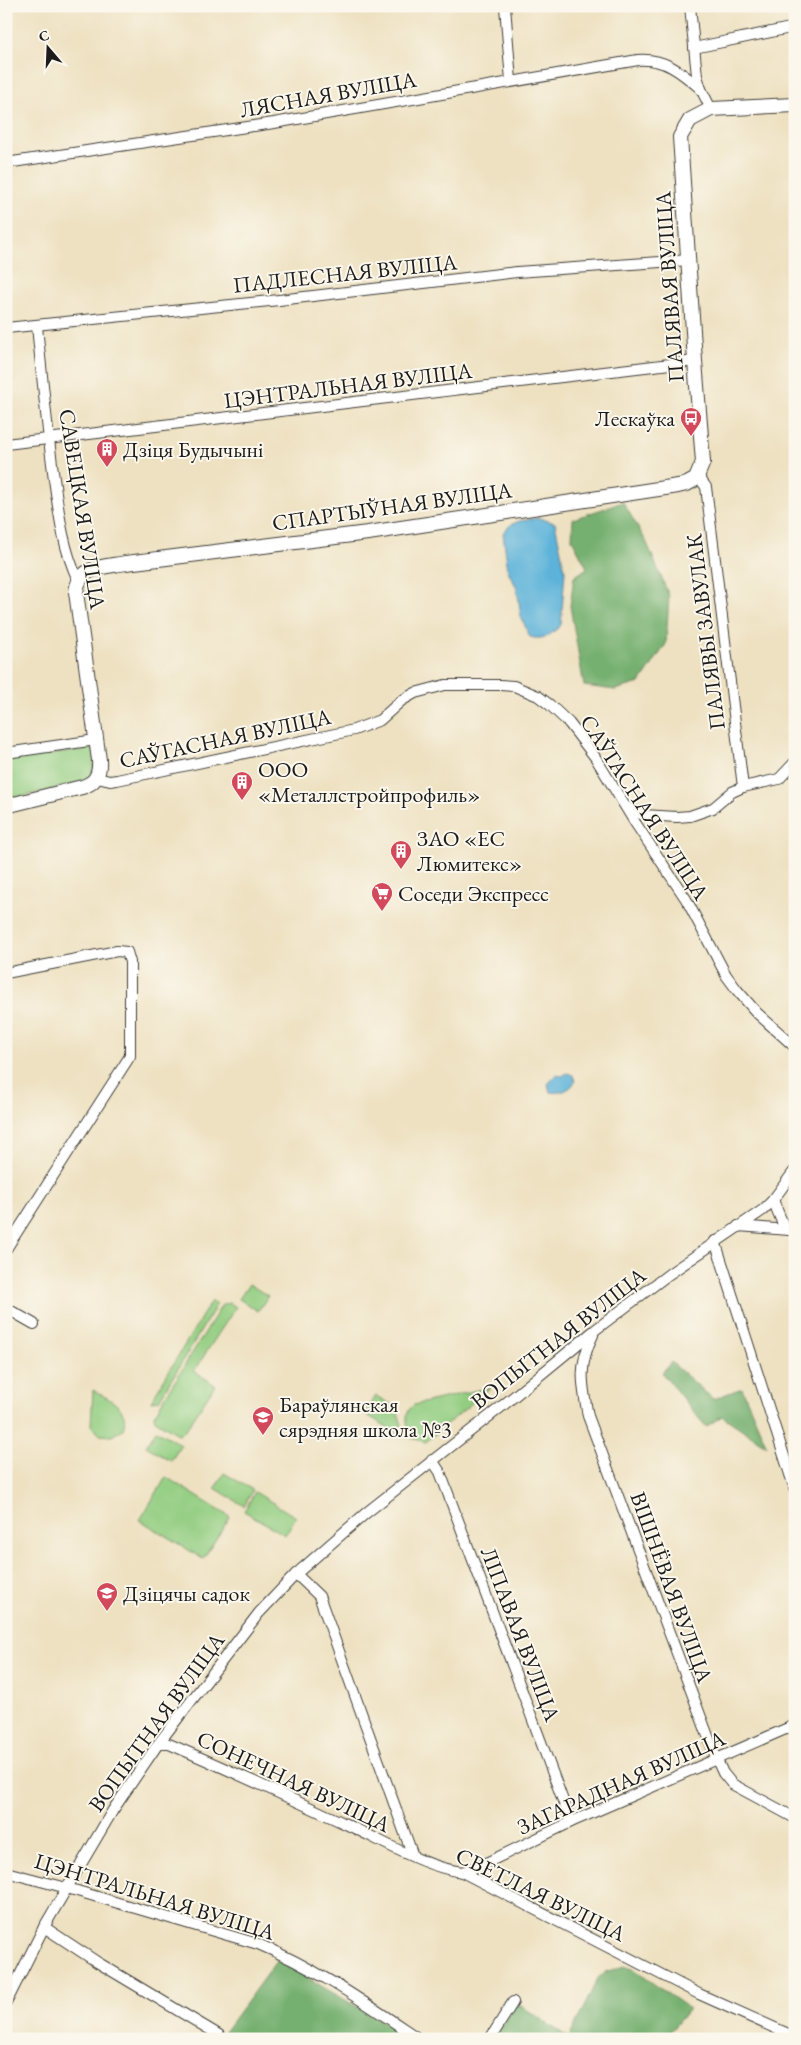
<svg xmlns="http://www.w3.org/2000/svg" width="801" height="2045" viewBox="0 0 801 2045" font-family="'EB Garamond',serif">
<rect width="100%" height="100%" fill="#fbf7ec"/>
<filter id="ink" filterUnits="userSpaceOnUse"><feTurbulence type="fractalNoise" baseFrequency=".02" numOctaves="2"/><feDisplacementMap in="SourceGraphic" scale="10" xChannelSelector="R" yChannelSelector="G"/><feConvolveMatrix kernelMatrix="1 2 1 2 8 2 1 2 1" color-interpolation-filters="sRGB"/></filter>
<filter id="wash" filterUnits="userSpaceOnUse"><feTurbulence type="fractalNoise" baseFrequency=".0096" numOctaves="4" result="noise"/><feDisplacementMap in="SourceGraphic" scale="20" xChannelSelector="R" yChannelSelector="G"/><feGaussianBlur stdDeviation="1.12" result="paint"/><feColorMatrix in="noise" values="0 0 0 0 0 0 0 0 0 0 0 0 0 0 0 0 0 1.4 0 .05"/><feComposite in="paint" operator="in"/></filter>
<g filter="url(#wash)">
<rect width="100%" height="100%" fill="#eee1c1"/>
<g fill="#93cd81" stroke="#58744e">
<path d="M 95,748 C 94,761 95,773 85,782 L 6,800 L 6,760 Z"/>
<path d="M 249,1284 L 268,1296 L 258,1311 L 239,1299 Z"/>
<path d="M 211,1301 L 217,1304 L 159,1400 L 151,1401 Z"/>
<path d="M 230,1303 L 236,1307 L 194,1371 L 215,1385 L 185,1431 L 178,1434 L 155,1420 L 154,1415 L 222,1305 Z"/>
<path d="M 491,1387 L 426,1442 L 411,1438 C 408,1426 402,1414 414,1405 Z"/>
<path d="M 93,1390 C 108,1399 131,1407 123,1429 L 112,1436 L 100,1435 L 91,1425 Z"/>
<path d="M 376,1396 L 396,1407 L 402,1425 L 397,1433 L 367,1415 L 367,1409 Z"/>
<path d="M 156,1430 L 181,1445 L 171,1461 L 146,1446 Z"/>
<path d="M 224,1473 L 253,1490 L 244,1506 L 215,1488 Z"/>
<path d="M 166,1477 L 230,1517 L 203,1559 L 140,1520 Z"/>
<path d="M 255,1492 L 296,1517 L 285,1535 L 244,1511 Z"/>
</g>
<g fill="#76b06f" stroke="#496646">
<path d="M 623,502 L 647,543 L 669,596 L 666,644 L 640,683 L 615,690 L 584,686 L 570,606 L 574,577 L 587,568 L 572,539 L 573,519 Z"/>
<path d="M 671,1362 L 713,1399 L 742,1388 L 767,1446 L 722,1416 L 706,1427 L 662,1373 Z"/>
<path d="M 277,1960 L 412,2039 L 219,2039 Z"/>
<path d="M 624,1966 L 633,1969 L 689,2009 L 664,2039 L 494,2039 L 515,2005 L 520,2005 L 569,2038 L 598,1978 L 605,1972 Z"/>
</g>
<g fill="#5cb2d9" stroke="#3c677a">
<path d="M 539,518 L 555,523 L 565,571 L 561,625 C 552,634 543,641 530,637 L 521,617 L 517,588 L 508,571 L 503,533 C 512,520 524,520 539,518 Z"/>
<path d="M 567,1073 L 573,1075 L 575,1081 C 571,1090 560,1094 550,1092 L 548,1084 L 556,1075 L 562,1076 Z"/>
</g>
</g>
<g filter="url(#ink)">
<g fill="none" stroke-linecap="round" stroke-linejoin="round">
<g stroke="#3c3a35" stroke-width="12">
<g id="minor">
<path d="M 505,6 L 511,81"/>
<path d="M 690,6 L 697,76 L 701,89 L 711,109"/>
<path d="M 694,48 L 795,27"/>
<path d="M 6,163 L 274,123 L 638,60 C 665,58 681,72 701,89"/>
<path d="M 37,326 C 42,377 47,428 54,479 C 59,514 63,548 78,580"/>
<path d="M 6,328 L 279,300 L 517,272 L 689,260"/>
<path d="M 6,444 L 695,361"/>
<path d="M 698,476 L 706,487 L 743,787"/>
<path d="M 6,753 L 96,740"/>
<path d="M 97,778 L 110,781 L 117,780 L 354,730 L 380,720 L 401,701 L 415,693 L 445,685 L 500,685 L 514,686 L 538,696 L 550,705 L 569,723 L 595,757 L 634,821 L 686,899 L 726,975 L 737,990 L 757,1013 L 795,1047"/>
<path d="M 627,807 L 643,815 L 677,817 L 690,816 L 713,808 L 732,792 L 743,787 L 779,779 L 795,762"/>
<path d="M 6,973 L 117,951 L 127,952 L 130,962 L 130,1056 L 6,1249"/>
<path d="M 773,1200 L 782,1222 L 789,1230 L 791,1230"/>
<path d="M 738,1226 L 789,1230"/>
<path d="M 715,1241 L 795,1490"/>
<path d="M 6,1308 L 34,1324"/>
<path d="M 593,1335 C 578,1365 582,1384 588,1416 L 717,1760 L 723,1773 L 732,1784 L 795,1818"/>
<path d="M 432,1460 L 440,1472 L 571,1822"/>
<path d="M 296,1574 L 319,1596 L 413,1856"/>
<path d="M 158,1744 L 169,1744 C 230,1770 290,1798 350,1826 C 384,1842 425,1867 462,1872 L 699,1994 L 795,2037"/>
<path d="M 6,1872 L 67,1888 L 258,1944 C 316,1968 367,2004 419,2039"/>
<path d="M 462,1872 L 482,1865 L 571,1822 L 795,1725"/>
<path d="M 44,1927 L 97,1962 L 219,2035"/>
<path d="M 6,2003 L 44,1927 L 113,1810 L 158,1744 L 259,1613 L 296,1574 L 366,1513 L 501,1407 L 595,1330 L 669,1274 L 763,1210 L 773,1200 L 795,1170"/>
<path d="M 490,2039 L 513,2002"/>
</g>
</g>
<g stroke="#3c3a35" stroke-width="16">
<path id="secondary" d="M 6,806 L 82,787 C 96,783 100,774 99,760 L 76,592 C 79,565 105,567 126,563 L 368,533 L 678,486 L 687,484 L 696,479 L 703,462 L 695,361 L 680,137 L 690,120 L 711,109 L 795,105"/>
</g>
<use href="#minor" stroke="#fff" stroke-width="10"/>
<use href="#secondary" stroke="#fff" stroke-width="14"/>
</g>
</g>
<defs>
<g id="bus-pin" transform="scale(1.125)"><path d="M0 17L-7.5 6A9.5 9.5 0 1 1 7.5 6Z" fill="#d1495b" stroke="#fbf7ec"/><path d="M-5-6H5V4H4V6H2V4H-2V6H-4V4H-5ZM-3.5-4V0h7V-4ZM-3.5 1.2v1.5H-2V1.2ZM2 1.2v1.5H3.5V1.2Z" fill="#fff"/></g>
<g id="building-pin" transform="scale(1.125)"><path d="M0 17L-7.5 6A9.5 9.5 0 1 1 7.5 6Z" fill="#d1495b" stroke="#fbf7ec"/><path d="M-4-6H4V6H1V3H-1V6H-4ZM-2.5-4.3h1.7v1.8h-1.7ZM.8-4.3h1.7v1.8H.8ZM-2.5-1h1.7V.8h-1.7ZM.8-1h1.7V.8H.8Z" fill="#fff"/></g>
<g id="supermarket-pin" transform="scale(1.125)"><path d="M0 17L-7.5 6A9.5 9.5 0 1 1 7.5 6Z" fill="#d1495b" stroke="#fbf7ec"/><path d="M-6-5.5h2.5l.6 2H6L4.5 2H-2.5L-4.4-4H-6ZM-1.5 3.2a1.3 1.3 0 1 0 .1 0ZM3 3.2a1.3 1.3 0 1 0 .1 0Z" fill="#fff"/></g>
<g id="school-pin" transform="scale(1.125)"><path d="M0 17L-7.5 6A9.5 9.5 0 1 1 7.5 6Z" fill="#d1495b" stroke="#fbf7ec"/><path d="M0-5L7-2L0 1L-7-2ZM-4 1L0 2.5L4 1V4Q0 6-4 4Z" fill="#fff"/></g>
</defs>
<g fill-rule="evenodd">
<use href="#bus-pin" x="691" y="418"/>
<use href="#building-pin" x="107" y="449"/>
<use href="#building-pin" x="242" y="782"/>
<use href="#building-pin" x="401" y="851"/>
<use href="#supermarket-pin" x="382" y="893"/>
<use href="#school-pin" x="263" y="1417"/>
<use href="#school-pin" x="107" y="1593"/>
</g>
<g text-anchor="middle" stroke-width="4" stroke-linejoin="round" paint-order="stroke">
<g font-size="22" fill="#1c1c1c" stroke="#fbf7ec">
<text transform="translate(328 94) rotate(-10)" y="8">ЛЯСНАЯ ВУЛІЦА</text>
<text transform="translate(345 273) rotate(-6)" y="8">ПАДЛЕСНАЯ ВУЛІЦА</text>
<text transform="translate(669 287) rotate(-94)" y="8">ПАЛЯВАЯ ВУЛІЦА</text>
<text transform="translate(348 385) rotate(-7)" y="8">ЦЭНТРАЛЬНАЯ ВУЛІЦА</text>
<text transform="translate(392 506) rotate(-8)" y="8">СПАРТЫЎНАЯ ВУЛІЦА</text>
<text transform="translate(83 509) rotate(81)" y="8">САВЕЦКАЯ ВУЛІЦА</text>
<text transform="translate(705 632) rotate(-97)" y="8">ПАЛЯВЫ ЗАВУЛАК</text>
<text transform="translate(225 738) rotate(-12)" y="8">САЎГАСНАЯ ВУЛІЦА</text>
<text transform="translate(645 807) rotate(57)" y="8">САЎГАСНАЯ ВУЛІЦА</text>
<text transform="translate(558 1338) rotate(-38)" y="8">ВОПЫТНАЯ ВУЛІЦА</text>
<text transform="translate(672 1587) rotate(70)" y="8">ВІШНЁВАЯ ВУЛІЦА</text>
<text transform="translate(521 1634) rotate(69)" y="8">ЛІПАВАЯ ВУЛІЦА</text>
<text transform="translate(156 1722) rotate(-54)" y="8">ВОПЫТНАЯ ВУЛІЦА</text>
<text transform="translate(294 1781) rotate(25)" y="8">СОНЕЧНАЯ ВУЛІЦА</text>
<text transform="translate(621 1782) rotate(-24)" y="8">ЗАГАРАДНАЯ ВУЛІЦА</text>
<text transform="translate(541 1894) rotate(26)" y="8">СВЕТЛАЯ ВУЛІЦА</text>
<text transform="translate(155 1896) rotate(17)" y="8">ЦЭНТРАЛЬНАЯ ВУЛІЦА</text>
</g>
<g font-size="22" fill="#1c1c1c" stroke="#fbf7ec" text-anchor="start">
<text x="675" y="426" text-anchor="end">Лескаўка</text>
<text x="123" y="457">Дзіця Будычыні</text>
<text x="258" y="777">ООО<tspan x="258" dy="25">«Металлстройпрофиль»</tspan></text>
<text x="417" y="846">ЗАО «ЕС<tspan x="417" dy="25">Люмитекс»</tspan></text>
<text x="398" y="901">Соседи Экспресс</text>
<text x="279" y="1412">Бараўлянская<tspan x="279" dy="25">сярэдняя школа №3</tspan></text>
<text x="123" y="1601">Дзіцячы садок</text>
</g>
</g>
<rect width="801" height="2045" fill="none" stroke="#fbf7ec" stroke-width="25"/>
<g transform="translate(48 48) rotate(341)" stroke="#fbf7ec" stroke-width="4" paint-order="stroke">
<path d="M0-4L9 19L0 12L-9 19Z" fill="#1c1c1c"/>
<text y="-8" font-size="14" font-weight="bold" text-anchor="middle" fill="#1c1c1c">С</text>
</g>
</svg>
